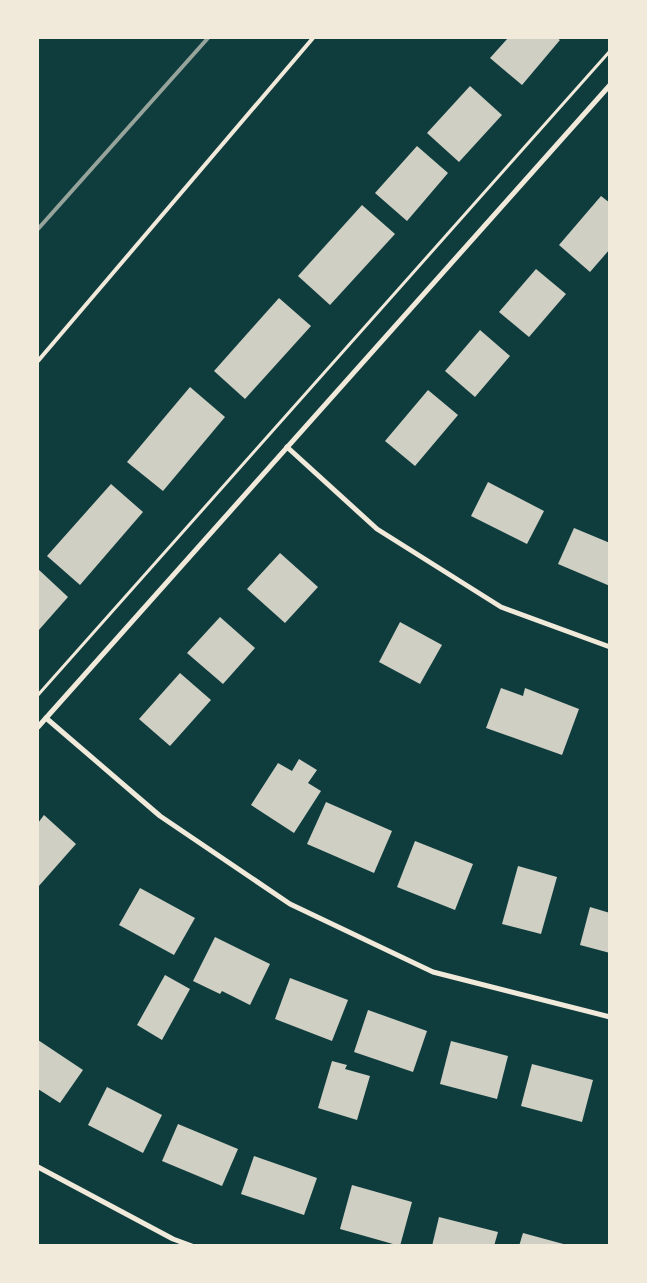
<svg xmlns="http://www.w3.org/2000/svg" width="647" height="1283" viewBox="0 0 647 1283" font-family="'DM Sans',sans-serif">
<rect width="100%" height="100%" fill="#0f3d3e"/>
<g fill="#cfcfc3">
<path d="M 508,38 L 557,38 L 560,40 L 522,85 L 490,58 Z"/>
<path d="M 470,86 L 502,115 L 459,162 L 427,133 Z"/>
<path d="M 417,146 L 448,173 L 407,221 L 375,193 Z"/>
<path d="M 601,196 L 610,203 L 610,249 L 590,272 L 559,245 Z"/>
<path d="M 362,205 L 395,234 L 330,305 L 298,276 Z"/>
<path d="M 536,269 L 566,294 L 529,337 L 499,312 Z"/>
<path d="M 279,298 L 311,326 L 245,399 L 214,371 Z"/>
<path d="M 480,330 L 510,356 L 475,397 L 445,371 Z"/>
<path d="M 190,387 L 225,417 L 163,491 L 127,462 Z"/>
<path d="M 428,390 L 458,415 L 415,466 L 385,441 Z"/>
<path d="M 488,482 L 544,511 L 527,544 L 471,516 Z"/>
<path d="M 111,484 L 143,512 L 80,585 L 47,556 Z"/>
<path d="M 574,528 L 610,543 L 610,586 L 558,564 Z"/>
<path d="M 280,553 L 318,587 L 285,623 L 247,589 Z"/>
<path d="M 38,569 L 68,597 L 38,631 Z"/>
<path d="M 220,617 L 255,648 L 223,684 L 187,653 Z"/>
<path d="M 400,622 L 442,645 L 420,684 L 379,662 Z"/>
<path d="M 180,673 L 211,700 L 170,746 L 139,719 Z"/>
<path d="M 501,688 L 523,696 L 525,688 L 579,709 L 562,755 L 486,728 Z"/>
<path d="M 299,759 L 317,770 L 308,783 L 321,791 L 294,833 L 251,805 L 278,763 L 292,771 Z"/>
<path d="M 326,802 L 392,831 L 374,873 L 307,844 Z"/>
<path d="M 44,815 L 76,844 L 38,887 L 38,823 Z"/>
<path d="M 415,841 L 473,864 L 455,910 L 397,887 Z"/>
<path d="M 518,866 L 557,877 L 541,934 L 502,924 Z"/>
<path d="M 140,888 L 195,918 L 174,955 L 119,925 Z"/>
<path d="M 590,907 L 610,913 L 610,953 L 580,945 Z"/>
<path d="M 215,937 L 270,964 L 250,1005 L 222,991 L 220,994 L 193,981 Z"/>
<path d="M 165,975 L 190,989 L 162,1040 L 137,1025 Z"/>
<path d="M 290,978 L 348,1000 L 332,1041 L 275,1019 Z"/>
<path d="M 368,1010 L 427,1031 L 413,1072 L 354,1052 Z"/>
<path d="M 38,1040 L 83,1070 L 60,1103 L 38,1089 Z"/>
<path d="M 451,1041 L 508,1056 L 497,1099 L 440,1084 Z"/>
<path d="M 332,1061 L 347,1065 L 345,1069 L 370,1076 L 357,1120 L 318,1108 Z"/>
<path d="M 532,1064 L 593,1080 L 582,1122 L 521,1106 Z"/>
<path d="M 107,1087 L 162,1115 L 143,1153 L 88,1125 Z"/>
<path d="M 178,1124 L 238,1149 L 222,1186 L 162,1161 Z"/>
<path d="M 254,1156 L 317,1178 L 304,1215 L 241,1194 Z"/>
<path d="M 352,1185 L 412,1202 L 400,1246 L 340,1229 Z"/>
<path d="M 439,1217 L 498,1232 L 494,1246 L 432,1246 Z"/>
<path d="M 523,1233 L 567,1245 L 567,1246 L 519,1246 Z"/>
</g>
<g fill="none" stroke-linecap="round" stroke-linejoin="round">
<path stroke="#f1e9da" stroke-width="3" d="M 38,695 L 610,51"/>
<path stroke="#f1e9da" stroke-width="4" d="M 38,361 L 313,38"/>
<g stroke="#f1e9da" stroke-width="5">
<path d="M 287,447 L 377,529 L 501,607 L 610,647"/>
<path d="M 46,718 L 160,816 L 290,904 L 433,972 L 610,1017"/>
<path d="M 38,727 L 610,85"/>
<path d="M 38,1167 L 173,1239 L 192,1246"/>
</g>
<path stroke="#97a49c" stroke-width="4" d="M 38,229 L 208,38"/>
</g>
<rect width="647" height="1283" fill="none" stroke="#f1e9da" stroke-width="78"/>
</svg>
